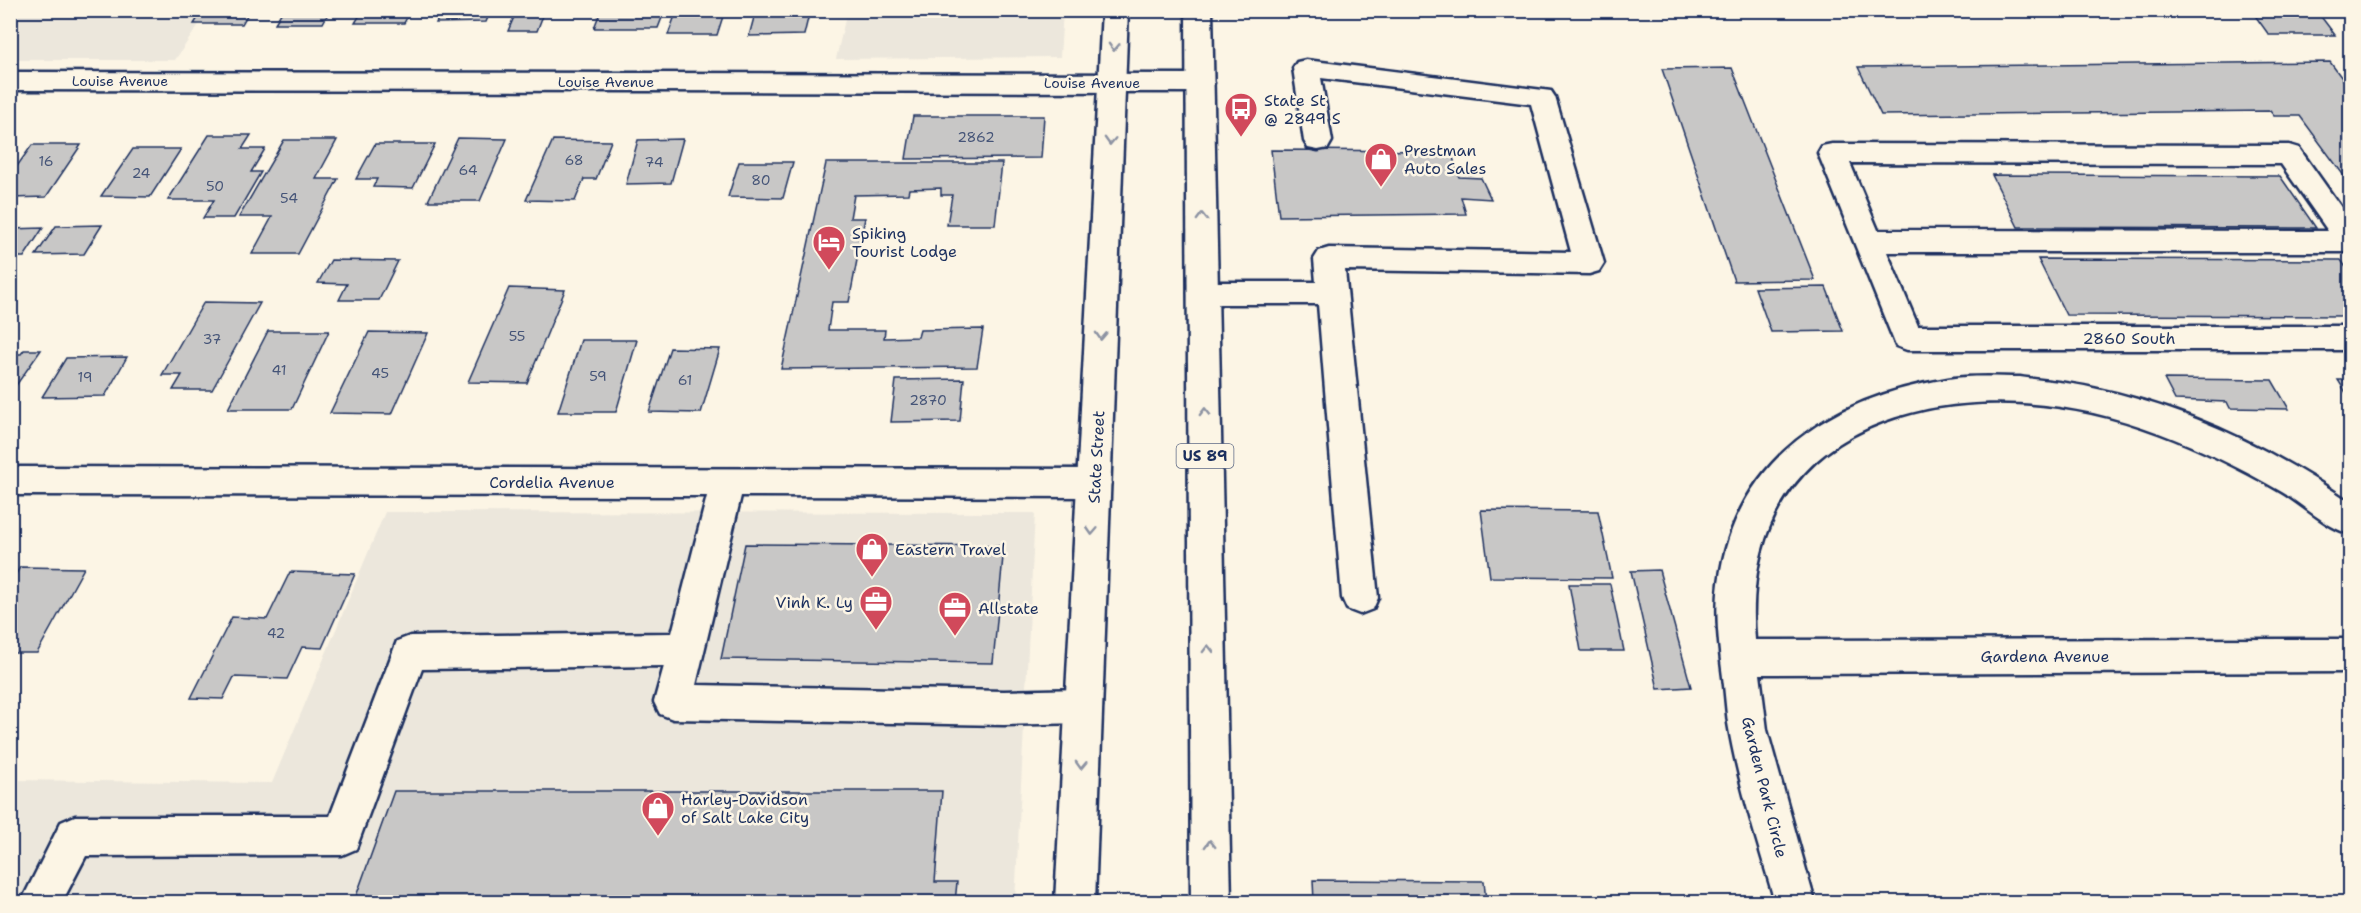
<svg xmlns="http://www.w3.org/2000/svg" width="2361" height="913" viewBox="0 0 2361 913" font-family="'Shantell Sans',sans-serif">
<rect width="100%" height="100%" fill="#fcf5e5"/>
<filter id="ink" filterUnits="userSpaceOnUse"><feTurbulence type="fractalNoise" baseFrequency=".0167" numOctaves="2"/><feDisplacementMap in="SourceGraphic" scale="12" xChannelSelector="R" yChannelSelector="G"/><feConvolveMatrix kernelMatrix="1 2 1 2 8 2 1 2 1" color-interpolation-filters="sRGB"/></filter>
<g filter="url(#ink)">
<g fill="#ece7dc">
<path d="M 11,11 L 208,11 L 175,60 L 11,60 Z"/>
<path d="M 847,11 L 1063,11 L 1060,57 L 836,59 Z"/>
<path d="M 385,512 L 1035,513 L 1015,902 L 11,902 L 11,780 L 272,783 Z"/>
</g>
<g fill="#c8c7c6" stroke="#1b2f5e" stroke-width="1.5">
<path d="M 203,10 L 250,10 L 242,24 L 194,24 Z"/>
<path d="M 283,10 L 330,10 L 323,23 L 275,23 Z"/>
<path d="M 363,10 L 411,10 L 404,23 L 355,23 Z"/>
<path d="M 442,10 L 491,10 L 486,22 L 436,23 Z"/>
<path d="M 517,10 L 545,10 L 537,31 L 508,31 Z"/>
<path d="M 601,10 L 665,10 L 658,28 L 594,28 Z"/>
<path d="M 677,10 L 725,10 L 717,35 L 668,35 Z"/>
<path d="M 756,10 L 810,10 L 804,35 L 749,36 Z"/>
<path d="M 2251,10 L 2316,10 L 2335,35 L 2269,35 Z"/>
<path d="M 2330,62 L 2350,89 L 2350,184 L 2300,116 L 2274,116 L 2270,111 L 1881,115 L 1858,67 Z"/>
<path d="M 1732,68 L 1815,280 L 1734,281 L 1662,69 Z"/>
<path d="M 913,116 L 1044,116 L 1041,158 L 906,159 Z"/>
<path d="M 209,135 L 251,135 L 242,149 L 265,149 L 251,172 L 261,172 L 234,218 L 203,218 L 214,200 L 168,200 Z"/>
<path d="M 458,138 L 507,139 L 480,201 L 428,201 Z"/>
<path d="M 683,139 L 671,183 L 626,184 L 638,140 Z"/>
<path d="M 284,140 L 337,140 L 316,179 L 338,179 L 298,254 L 252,254 L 272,217 L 239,217 Z"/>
<path d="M 553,140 L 611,141 L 596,179 L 584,179 L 575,201 L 526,200 Z"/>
<path d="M 375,144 L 435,144 L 413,188 L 373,187 L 377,179 L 356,179 Z"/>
<path d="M 32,145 L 81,145 L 46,197 L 10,198 L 10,176 Z"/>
<path d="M 133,149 L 181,149 L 150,197 L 101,196 Z"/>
<path d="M 1271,150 L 1451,151 L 1459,177 L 1481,178 L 1491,199 L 1461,197 L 1466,214 L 1279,216 Z"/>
<path d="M 739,162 L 793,162 L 783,198 L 728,197 Z"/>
<path d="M 826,163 L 1002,163 L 995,225 L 947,225 L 952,195 L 941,195 L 941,188 L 909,189 L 908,194 L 854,195 L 850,218 L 865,218 L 849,302 L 832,302 L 828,330 L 885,330 L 884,338 L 918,337 L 920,330 L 983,329 L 977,367 L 781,369 Z"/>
<path d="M 1992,175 L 2280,176 L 2316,228 L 2018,227 Z"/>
<path d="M 102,225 L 84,254 L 36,255 L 56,226 Z"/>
<path d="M 43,228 L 24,257 L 10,257 L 10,229 Z"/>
<path d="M 2038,259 L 2341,260 L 2350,273 L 2350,316 L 2066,315 Z"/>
<path d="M 331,260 L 398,261 L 379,300 L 339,300 L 347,284 L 318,283 Z"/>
<path d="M 1826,287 L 1843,331 L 1771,332 L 1755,288 Z"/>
<path d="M 509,288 L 565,290 L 527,383 L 468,382 Z"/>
<path d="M 204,302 L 260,303 L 212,390 L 173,390 L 182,375 L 162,375 Z"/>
<path d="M 268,331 L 329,331 L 292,409 L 228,409 Z"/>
<path d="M 369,332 L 428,333 L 392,414 L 330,413 Z"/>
<path d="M 581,340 L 637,340 L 616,412 L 558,412 Z"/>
<path d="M 670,348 L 720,349 L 701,413 L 649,412 Z"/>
<path d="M 24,350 L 41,350 L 10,394 L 10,354 L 21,354 Z"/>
<path d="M 127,357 L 105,396 L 42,397 L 66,358 Z"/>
<path d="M 964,379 L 960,421 L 891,422 L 896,380 Z"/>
<path d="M 2164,379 L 2272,380 L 2289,409 L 2230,408 L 2227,402 L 2175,400 Z"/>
<path d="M 2338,380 L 2350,380 L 2350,399 Z"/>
<path d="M 1481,510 L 1598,511 L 1612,578 L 1490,577 Z"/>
<path d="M 745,544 L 1004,546 L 993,663 L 721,659 Z"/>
<path d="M 20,567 L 84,568 L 37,653 L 10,653 L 10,584 Z"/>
<path d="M 1659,570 L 1691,687 L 1658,689 L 1631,571 Z"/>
<path d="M 290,572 L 355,574 L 322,648 L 302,647 L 287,679 L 234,677 L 223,699 L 191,698 L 232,617 L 267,619 Z"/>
<path d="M 1569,584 L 1610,584 L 1624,651 L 1581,651 Z"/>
<path d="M 394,791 L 942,791 L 935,882 L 957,882 L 955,902 L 354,902 Z"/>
<path d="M 1313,880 L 1484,881 L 1486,902 L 1314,902 Z"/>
</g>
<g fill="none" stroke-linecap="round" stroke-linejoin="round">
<g stroke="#1b2f5e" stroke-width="5">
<g id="minor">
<path d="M 1306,60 L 1551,91 L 1555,97 L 1604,263 L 1599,271 L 1589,274 L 1345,270 L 1378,598 L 1373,609 L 1360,614 L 1347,609 L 1342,598 L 1318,304 L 1203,304 L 1192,301 L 1188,293 L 1192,285 L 1203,282 L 1316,282 L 1314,259 L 1319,251 L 1329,248 L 1571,252 L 1531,104 L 1321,78 L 1332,141 L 1328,148 L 1318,150 L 1308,148 L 1304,141 L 1293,68 L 1297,62 Z"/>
<path d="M 10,72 L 1201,74 L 1210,77 L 1214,83 L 1210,89 L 1201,92 L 10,90 Z"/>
<path d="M 1832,144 L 2289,145 L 2299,148 L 2350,220 L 2350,252 L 1887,252 L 1918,326 L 2350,326 L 2350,350 L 1907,350 L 1896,346 L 1818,153 L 1822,146 ZM 1850,163 L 2281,164 L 2328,231 L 1878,230 Z"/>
<path d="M 2020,377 C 2044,381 2069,382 2093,388 C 2186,407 2272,449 2350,502 L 2350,534 C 2325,527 2304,505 2282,492 C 2242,469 2202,449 2159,433 C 1983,364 1735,402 1755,640 L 2350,639 L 2350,672 L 1760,674 L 1767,730 L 1815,902 L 1775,902 C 1758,844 1738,783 1728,723 C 1726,708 1725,692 1723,677 C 1719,646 1715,614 1719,583 C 1735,458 1833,397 1948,379 C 1971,375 1997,377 2020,377 Z"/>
<path d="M 10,467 L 1094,469 L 1106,473 L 1111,483 L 1106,493 L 1094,497 L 741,496 L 696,685 L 1004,691 L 1083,689 L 1096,694 L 1102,706 L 1096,718 L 1083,723 L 1004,725 L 673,719 L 660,714 L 654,702 L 664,666 L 422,669 L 356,849 L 342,855 L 86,856 L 62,902 L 21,902 L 61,822 L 75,816 L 330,816 L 397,641 L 410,636 L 672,633 L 707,496 L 10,495 Z"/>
</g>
</g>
<g stroke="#1b2f5e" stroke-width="5">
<g id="major">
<path d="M 1102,10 L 1128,10 L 1095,902 L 1055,902 Z"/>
<path d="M 1186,10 L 1212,10 L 1231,902 L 1191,902 Z"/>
</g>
</g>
<use href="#minor" fill="#fcf5e5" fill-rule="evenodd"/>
<use href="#major" fill="#fcf5e5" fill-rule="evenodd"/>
</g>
<defs><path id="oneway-chevron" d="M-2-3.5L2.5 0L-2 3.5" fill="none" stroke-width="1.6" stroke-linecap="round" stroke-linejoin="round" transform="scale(1.5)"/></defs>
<g stroke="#8c92a2">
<use href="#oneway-chevron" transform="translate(1114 47) rotate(92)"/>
<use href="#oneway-chevron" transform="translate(1110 141) rotate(92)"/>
<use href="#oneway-chevron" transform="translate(1202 217) rotate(-91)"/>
<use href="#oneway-chevron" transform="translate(1101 336) rotate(93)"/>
<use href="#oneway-chevron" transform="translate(1205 412) rotate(-91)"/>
<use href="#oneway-chevron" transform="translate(1092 531) rotate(93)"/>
<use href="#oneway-chevron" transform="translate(1208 649) rotate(-91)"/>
<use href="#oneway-chevron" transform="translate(1081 765) rotate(92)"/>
<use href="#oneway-chevron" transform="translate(1210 844) rotate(-91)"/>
</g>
</g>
<defs>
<g id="bus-pin" transform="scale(1.725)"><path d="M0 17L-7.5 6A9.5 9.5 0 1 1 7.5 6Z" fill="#d1495b" stroke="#fcf5e5"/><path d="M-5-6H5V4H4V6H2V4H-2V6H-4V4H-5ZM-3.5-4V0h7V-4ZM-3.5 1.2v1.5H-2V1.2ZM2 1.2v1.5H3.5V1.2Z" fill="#fff"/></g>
<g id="shop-pin" transform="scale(1.725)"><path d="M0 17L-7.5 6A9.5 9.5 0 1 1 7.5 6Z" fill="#d1495b" stroke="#fcf5e5"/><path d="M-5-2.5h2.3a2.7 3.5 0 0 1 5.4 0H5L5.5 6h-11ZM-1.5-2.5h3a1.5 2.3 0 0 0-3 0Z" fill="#fff"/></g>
<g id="hotel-pin" transform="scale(1.725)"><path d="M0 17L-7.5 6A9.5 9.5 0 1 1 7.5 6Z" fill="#d1495b" stroke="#fcf5e5"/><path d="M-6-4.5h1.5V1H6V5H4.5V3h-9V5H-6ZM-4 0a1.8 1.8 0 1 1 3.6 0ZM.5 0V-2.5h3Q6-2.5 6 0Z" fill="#fff"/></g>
<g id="office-pin" transform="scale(1.725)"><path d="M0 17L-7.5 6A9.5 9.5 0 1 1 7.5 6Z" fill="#d1495b" stroke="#fcf5e5"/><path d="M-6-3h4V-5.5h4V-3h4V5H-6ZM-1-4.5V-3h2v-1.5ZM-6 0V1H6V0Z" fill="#fff"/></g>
</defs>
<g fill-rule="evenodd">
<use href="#bus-pin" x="1241" y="109"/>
<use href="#shop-pin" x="1381" y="159"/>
<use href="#hotel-pin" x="829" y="242"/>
<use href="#shop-pin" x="872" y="549"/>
<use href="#office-pin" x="876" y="602"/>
<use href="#office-pin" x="955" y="608"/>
<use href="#shop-pin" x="658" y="808"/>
</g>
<g text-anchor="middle" stroke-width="5" stroke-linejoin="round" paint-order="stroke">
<g font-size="14" fill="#1b2f5e" stroke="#fcf5e5">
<text x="120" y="86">Louise Avenue</text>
<text x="606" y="87">Louise Avenue</text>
<text x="1092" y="88">Louise Avenue</text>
</g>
<g font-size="14" fill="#465578">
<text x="976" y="142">2862</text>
<text x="574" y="165">68</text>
<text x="46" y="166">16</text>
<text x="654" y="167">74</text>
<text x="468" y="175">64</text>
<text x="141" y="178">24</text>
<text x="761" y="185">80</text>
<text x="215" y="191">50</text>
<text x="289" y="203">54</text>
<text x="517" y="341">55</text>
<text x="212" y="344">37</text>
<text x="279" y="375">41</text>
<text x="380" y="378">45</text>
<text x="598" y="381">59</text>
<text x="85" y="382">19</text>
<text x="685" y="385">61</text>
<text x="928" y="405">2870</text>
<text x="276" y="638">42</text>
</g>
<rect fill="#fcf5e5" stroke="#5e6a86" stroke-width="1.5" x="1176.5" y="444" width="57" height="24" rx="4.5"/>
<g font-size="15" font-weight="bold" fill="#1b2f5e">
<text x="1205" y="461">US 89</text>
</g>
<g font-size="16" fill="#1b2f5e" stroke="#fcf5e5" text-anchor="start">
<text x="1264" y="106">State St<tspan x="1264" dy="18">@ 2849 S</tspan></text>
<text x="1404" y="156">Prestman<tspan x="1404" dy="18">Auto Sales</tspan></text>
<text x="852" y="239">Spiking<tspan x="852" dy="18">Tourist Lodge</tspan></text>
<text x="895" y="555">Eastern Travel</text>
<text x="853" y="608" text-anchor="end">Vinh K. Ly</text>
<text x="978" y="614">Allstate</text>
<text x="681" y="805">Harley-Davidson<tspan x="681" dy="18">of Salt Lake City</tspan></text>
</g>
<g font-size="16" fill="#1b2f5e" stroke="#fcf5e5">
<text x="2129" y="344">2860 South</text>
<text transform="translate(1096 457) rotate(-87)" y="6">State Street</text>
<text x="552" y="488">Cordelia Avenue</text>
<text x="2045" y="662">Gardena Avenue</text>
<text transform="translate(1765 787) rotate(76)" y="6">Garden Park Circle</text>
</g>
</g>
<rect width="2361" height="913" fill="none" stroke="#fcf5e5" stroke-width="36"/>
<rect x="18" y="18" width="2325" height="877" fill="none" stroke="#1b2f5e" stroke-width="2" filter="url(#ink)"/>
</svg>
